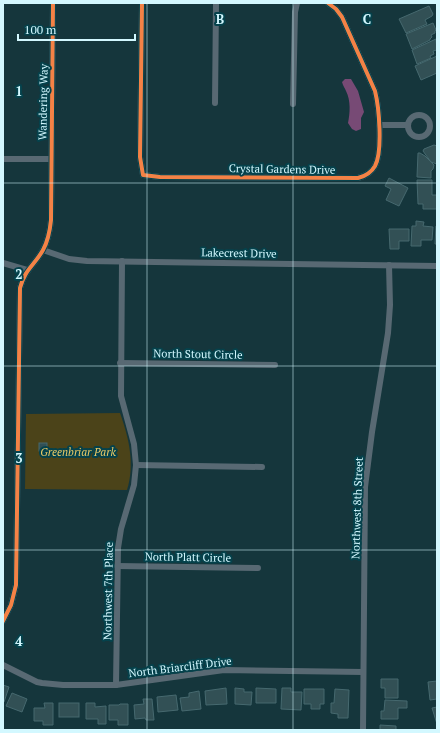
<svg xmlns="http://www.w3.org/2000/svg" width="440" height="733" viewBox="0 0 440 733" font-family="'PT Serif',serif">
<rect width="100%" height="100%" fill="#15363c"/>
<path fill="#4b4319" d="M 120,413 C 129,438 135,464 127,490 L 25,489 L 26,414 Z"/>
<path fill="#774a75" d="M 345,79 L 351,79 L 358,91 L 364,112 L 361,118 L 361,129 L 356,131 L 352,129 L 348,123 C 350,113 351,101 346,91 C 345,88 343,86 342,82 Z"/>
<g fill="#325055" stroke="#46696f">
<path d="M 429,6 L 433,14 L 432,16 L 425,20 L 427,24 L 406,33 L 399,19 Z"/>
<path d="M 433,23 L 436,30 L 435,31 L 435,33 L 431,35 L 432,37 L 430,39 L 430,40 L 412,49 L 406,34 Z"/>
<path d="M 436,39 L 437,50 L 433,51 L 434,54 L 430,56 L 431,58 L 417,64 L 412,50 Z"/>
<path d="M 437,56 L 437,73 L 421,80 L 415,66 Z"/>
<path d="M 434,145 L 437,146 L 437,164 L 431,162 L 423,151 L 424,149 Z"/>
<path d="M 418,153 L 420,153 L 425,156 L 434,165 L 433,169 L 431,171 L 431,178 L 417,177 Z"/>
<path d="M 389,178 L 408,188 L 399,206 L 386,200 L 391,189 L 385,186 Z"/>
<path d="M 417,180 L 432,180 L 432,195 L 437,195 L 437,209 L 423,209 L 423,204 L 418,204 Z"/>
<path d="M 416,221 L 424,222 L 423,226 L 433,227 L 432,240 L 421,240 L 421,246 L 411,246 L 412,226 L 416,226 Z"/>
<path d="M 436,226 L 437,226 L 437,244 L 435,244 Z"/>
<path d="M 389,229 L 409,229 L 409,241 L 399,241 L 399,249 L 390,249 Z"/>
<rect x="39" y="443" width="8" height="8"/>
<path d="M 381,679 L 398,679 L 398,698 L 385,698 L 385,688 L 381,688 Z"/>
<path d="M 437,681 L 437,699 L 430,700 L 428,682 Z"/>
<path d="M 3,685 L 9,687 L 4,702 L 3,702 Z"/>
<path d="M 226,688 L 227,704 L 206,705 L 205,691 Z"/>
<path d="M 235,688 L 244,689 L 244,692 L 252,692 L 251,705 L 235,704 Z"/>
<path d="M 256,688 L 276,689 L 276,703 L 256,703 Z"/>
<path d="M 282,688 L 291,688 L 291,692 L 302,692 L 301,710 L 281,709 Z"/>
<path d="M 304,689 L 324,689 L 324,704 L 320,704 L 320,709 L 311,709 L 311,704 L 304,704 Z"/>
<path d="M 335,689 L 349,690 L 348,718 L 338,718 L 338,714 L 331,713 L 331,703 L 334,703 Z"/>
<path d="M 199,691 L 201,709 L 182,711 L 180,698 L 189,697 L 189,693 Z"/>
<path d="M 12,693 L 27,699 L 22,712 L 6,706 Z"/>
<path d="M 176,695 L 178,710 L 158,712 L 157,697 Z"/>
<path d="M 143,699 L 152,699 L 154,720 L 146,720 L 145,718 L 135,719 L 134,705 L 144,704 Z"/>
<path d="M 385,700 L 407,701 L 407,708 L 398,708 L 398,719 L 381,719 L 381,711 L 384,711 Z"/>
<path d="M 44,703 L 53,703 L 53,725 L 43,725 L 43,721 L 34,721 L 34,708 L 45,708 Z"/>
<rect x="59" y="703" width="20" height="14"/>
<path d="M 86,703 L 95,703 L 95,707 L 106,706 L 106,724 L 98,724 L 98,719 L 86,719 Z"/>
<path d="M 120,704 L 128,704 L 128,725 L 118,725 L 118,720 L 109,720 L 109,705 L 119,705 Z"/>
<path d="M 437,707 L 437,724 L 432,708 Z"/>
<path d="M 380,725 L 396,726 L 396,730 L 380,730 Z"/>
</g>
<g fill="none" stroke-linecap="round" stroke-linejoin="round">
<g stroke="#586973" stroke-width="6">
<path d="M 142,3 L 140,157 L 143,175 L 160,177 L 358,178 C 366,176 371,173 375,166 C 383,151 379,107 375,91 L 342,17 L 336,9 L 328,3"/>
<path d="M 215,103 L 216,3"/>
<path d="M 293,104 L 295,12 L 297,3"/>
<circle cx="419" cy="126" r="11"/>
<path d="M 379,125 L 408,125"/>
<path d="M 3,159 L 51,159"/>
<path d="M 43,250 L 69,259 L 87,261 L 437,266"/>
<path d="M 3,263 L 27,270"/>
<path d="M 120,363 L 275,365"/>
<path d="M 136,465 L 262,467"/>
<path d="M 117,566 L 258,568"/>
<path d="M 3,621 L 11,605 L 16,585 L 20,288 C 25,269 34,266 43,250 C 48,241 50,230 51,220 L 53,3"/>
<path d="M 3,665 L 37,682 L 42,683 L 63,685 L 116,685 L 224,670 L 363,672"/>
<path d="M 116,685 L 118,548 L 121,529 L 134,485 L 136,465 L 134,444 L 121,396 L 122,261"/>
<path d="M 363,730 L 365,487 L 372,432 L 388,333 L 390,305 L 389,265"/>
</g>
<g stroke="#05424c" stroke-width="6">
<g id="cycleway">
<path d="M 142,3 L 140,157 L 143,175 L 160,177 L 358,178 C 366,176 371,173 375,166 C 383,151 379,107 375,91 L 342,17 L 336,9 L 328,3"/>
<path d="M 3,621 L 11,605 L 16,585 L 20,288 C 25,269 34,266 43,250 C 48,241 50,230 51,220 L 53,3"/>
</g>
</g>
<use href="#cycleway" stroke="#f48246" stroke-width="4"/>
</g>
<path fill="none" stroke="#d3f8ff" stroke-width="1" stroke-opacity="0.55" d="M 147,3 L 147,730M 293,3 L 293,730M 3,183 L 437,183M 3,366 L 437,366M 3,550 L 437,550"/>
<g text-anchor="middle" stroke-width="4" stroke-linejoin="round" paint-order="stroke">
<g font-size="11" fill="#d3f8ff" stroke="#05424c">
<text transform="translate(43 102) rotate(-89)" y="4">Wandering Way</text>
<text transform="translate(282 169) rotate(1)" y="4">Crystal Gardens Drive</text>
<text transform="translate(239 253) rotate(1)" y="4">Lakecrest Drive</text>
<text transform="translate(198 354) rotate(1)" y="4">North Stout Circle</text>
<text transform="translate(357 508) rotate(-88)" y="4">Northwest 8th Street</text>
<text transform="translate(188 557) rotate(1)" y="4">North Platt Circle</text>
<text transform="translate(108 591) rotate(-89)" y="4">Northwest 7th Place</text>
<text transform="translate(180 667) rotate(-7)" y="4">North Briarcliff Drive</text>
</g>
<g font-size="11" font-style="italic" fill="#edcb66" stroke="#05424c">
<text x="78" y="456">Greenbriar Park</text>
</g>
</g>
<g font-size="13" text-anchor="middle" font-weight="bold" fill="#d3f8ff" stroke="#05424c" stroke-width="4" stroke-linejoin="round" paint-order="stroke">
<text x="220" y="24">B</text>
<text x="367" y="24">C</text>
<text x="19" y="96">1</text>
<text x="19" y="279">2</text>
<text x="19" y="463">3</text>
<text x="19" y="646">4</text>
</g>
<rect width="440" height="733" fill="none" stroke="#d3f8ff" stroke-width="8"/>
<path d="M18 34v6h117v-6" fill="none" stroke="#d3f8ff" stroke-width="2"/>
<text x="24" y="34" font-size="12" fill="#d3f8ff" stroke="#05424c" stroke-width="3" paint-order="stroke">100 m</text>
</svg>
